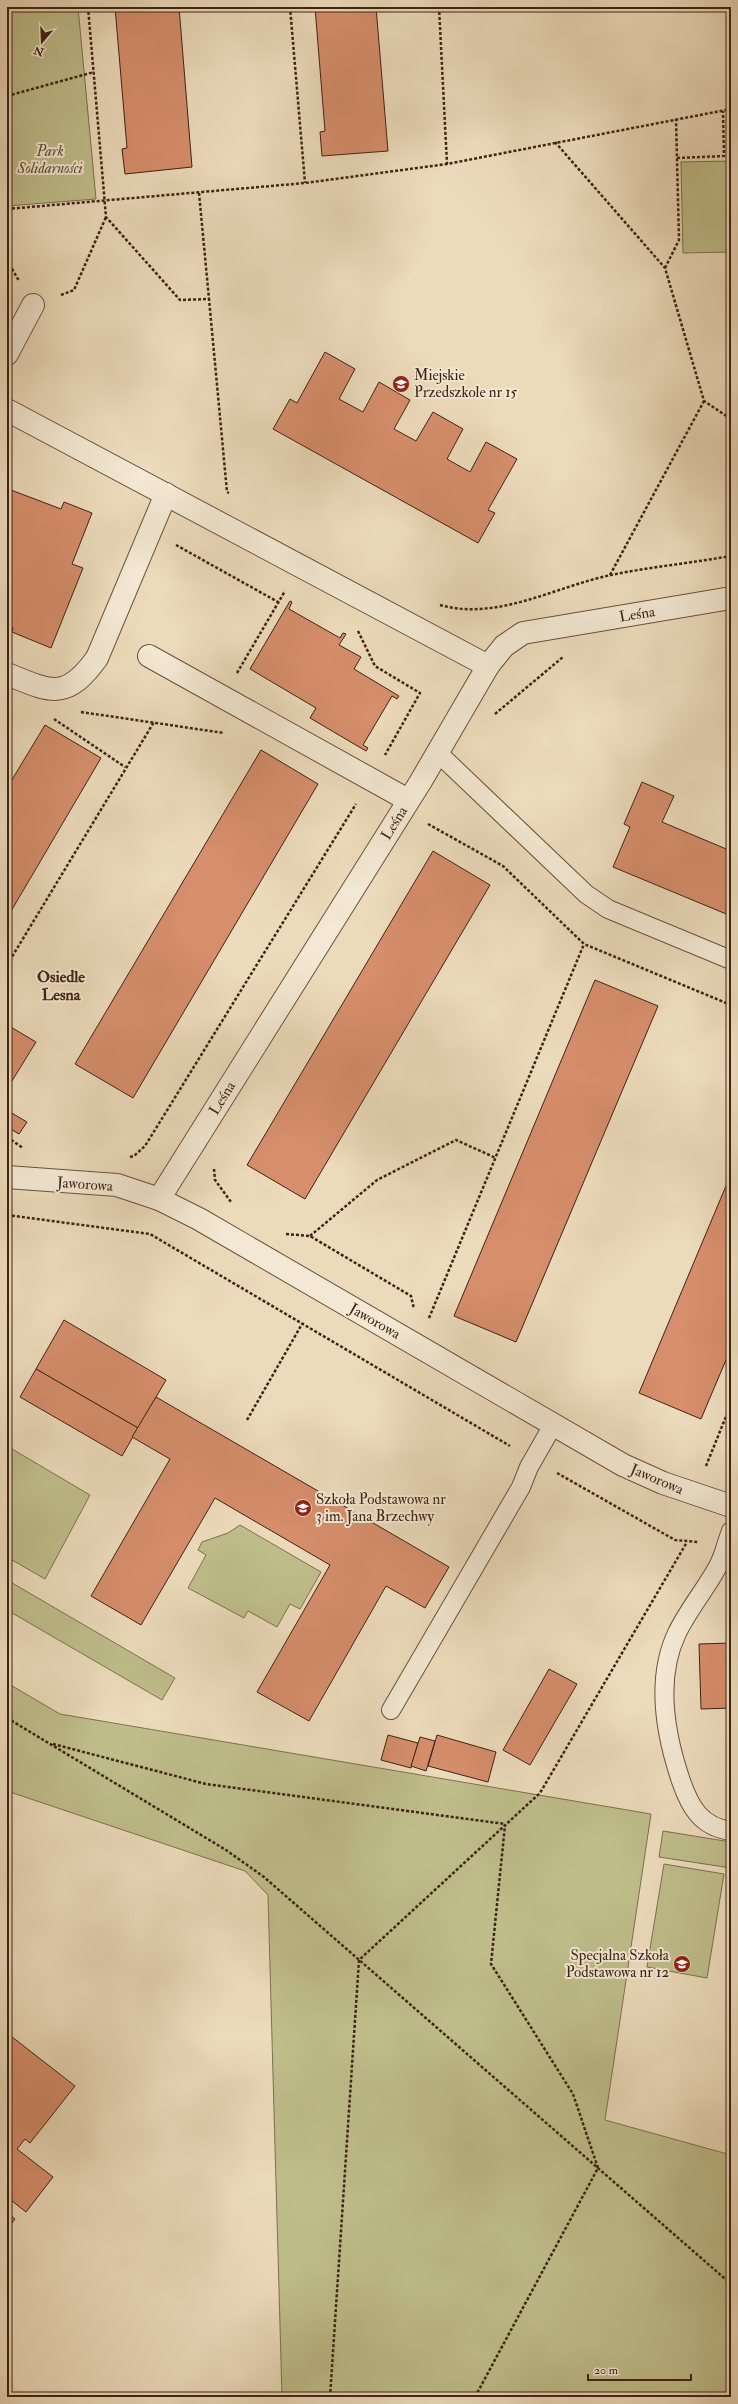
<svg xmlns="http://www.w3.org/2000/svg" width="738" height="2404" viewBox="0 0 738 2404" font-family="'IM FELL Double Pica',serif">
<rect width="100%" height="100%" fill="#ecdbbb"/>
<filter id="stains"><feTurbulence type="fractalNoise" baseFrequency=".005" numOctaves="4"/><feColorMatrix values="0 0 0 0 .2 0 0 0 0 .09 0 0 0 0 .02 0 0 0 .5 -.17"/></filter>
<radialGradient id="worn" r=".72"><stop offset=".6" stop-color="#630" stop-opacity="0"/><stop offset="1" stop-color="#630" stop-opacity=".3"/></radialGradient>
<g fill="#bfbe8b" stroke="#7e7050">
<path d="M 7,7 L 78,7 L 96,199 L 7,206 Z"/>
<path d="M 731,161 L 731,252 L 683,253 L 681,162 Z"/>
<path d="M 7,1446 L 90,1495 L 45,1579 L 7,1557 Z"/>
<path d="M 240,1525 L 321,1572 L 300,1609 L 290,1604 L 277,1627 L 248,1611 L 244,1618 L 188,1588 L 206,1555 L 198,1550 L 202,1542 L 228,1533 Z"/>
<path d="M 7,1580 L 175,1678 L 162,1700 L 7,1610 Z"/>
<path d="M 7,1683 L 60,1714 L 651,1814 L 605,2120 L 731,2155 L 731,2397 L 282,2397 L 268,1895 L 245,1871 L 7,1791 Z"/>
<path d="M 663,1831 L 731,1842 L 731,1868 L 659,1857 Z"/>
<path d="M 664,1864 L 724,1874 L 707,1978 L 647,1967 Z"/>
</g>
<g fill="#d68e6c" stroke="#3e2214">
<path d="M 115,7 L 179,7 L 192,167 L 125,174 L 122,149 L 127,148 Z"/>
<path d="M 315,7 L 376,7 L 388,151 L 322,156 L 320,132 L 325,131 Z"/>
<path d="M 325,352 L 355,369 L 339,399 L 363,412 L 379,382 L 410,400 L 394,429 L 416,441 L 433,412 L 463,429 L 447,459 L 470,472 L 486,442 L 517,459 L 488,510 L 495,513 L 478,543 L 273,429 L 290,399 L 297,403 Z"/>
<path d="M 11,490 L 61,509 L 64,502 L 92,513 L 72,564 L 83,568 L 51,648 L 12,632 L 13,628 L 7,626 L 7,501 Z"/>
<path d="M 290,601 L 292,602 L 289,609 L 340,638 L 343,633 L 346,634 L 339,645 L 361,657 L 354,669 L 399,696 L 397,699 L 392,696 L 363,745 L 368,748 L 366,751 L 310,718 L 316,708 L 250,669 Z"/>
<path d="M 45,725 L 101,758 L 7,918 L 7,788 Z"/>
<path d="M 261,750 L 318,784 L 133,1098 L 75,1064 Z"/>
<path d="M 642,782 L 674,796 L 662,822 L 731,851 L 731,916 L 613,867 L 630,827 L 624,824 Z"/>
<path d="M 433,851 L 490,885 L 305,1199 L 247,1165 Z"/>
<path d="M 595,980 L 658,1006 L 516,1342 L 454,1316 Z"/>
<path d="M 9,1026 L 36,1042 L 7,1089 L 7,1029 Z"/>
<path d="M 10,1112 L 27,1122 L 19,1134 L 7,1127 L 7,1118 Z"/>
<path d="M 731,1174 L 731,1348 L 701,1419 L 639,1393 Z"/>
<path d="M 64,1320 L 166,1380 L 138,1428 L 36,1369 Z"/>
<path d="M 36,1369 L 138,1428 L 122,1456 L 20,1397 Z"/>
<path d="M 156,1397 L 449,1567 L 425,1608 L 386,1586 L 309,1721 L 257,1692 L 330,1565 L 215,1498 L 141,1625 L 91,1596 L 170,1459 L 132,1437 Z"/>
<path d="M 731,1643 L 731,1708 L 701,1709 L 699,1644 Z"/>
<path d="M 549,1669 L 577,1684 L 530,1765 L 503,1750 Z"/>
<path d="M 388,1735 L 418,1743 L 411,1768 L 381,1760 Z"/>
<path d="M 437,1735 L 496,1752 L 488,1782 L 428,1766 Z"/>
<path d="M 420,1737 L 435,1741 L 426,1771 L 411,1766 Z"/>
<path d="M 7,2033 L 75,2086 L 30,2143 L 25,2139 L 17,2149 L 53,2177 L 26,2212 L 7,2197 Z"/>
<path d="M 7,2213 L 15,2219 L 7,2229 Z"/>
</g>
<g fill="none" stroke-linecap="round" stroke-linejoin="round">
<g stroke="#6a503e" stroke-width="20">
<g id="service">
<path d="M 437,752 L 586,894 L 608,909 L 731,960"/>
<path d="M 731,1531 C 726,1543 724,1557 717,1568 C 705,1590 688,1610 677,1633 C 655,1679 665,1734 681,1781 C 690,1807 701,1827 731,1831"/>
<path d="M 391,1710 L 521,1487 L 529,1467 L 553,1425"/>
</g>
</g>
<g stroke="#6a503e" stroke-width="24">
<g id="minor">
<path d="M 7,354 L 33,305"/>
<path d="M 7,410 L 488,666"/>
<path d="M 149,656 L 408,800"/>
<path d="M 7,674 C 51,692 66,701 97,658 L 166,494"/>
<path d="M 159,1199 L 421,781 L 488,666 L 504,646 L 523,633 L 731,598"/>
</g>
</g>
<g stroke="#6a503e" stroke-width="24">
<path id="tertiary" d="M 7,1177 L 117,1185 L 159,1199 L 199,1219 L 623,1465 L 663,1483 L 731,1506"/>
</g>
<g stroke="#3e2214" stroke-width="2.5" stroke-dasharray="3 2" stroke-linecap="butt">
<path d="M 88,7 L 106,217 L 180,300 L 209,299 L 227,492 L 229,493"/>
<path d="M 290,7 L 305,183"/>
<path d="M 439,7 L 447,164"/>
<path d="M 7,96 L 94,72"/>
<path d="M 555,142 L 665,268 L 704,401 L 731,419"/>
<path d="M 677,158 L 724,156 L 723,111"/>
<path d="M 199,193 L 209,299"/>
<path d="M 7,209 L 305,183 L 447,164 L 731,109"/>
<path d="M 7,260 L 19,281"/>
<path d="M 665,268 L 679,240 L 676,119"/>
<path d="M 61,295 L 74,290 L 106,217"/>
<path d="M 176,545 L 278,602"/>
<path d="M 610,575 L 704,401"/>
<path d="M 440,605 C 498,621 554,587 611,575 C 650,567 691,563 731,556"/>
<path d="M 358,631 L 375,666 L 420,693 L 385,755"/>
<path d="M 237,673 L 285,591"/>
<path d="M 81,712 L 224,733"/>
<path d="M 495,714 L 563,657"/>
<path d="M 54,719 L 125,767"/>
<path d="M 428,824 L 503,866 L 584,944 L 731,1005"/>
<path d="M 7,965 L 154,722"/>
<path d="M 7,1137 L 23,1148"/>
<path d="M 130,1157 L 134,1156 L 145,1146 L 356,804"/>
<path d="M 214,1169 L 215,1180 L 231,1202"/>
<path d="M 7,1215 L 150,1234 L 510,1446"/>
<path d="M 286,1234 L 310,1236 L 411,1296 L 414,1309"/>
<path d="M 310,1236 L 377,1180 L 456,1140 L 496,1158"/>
<path d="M 429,1318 L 584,944"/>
<path d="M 247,1420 L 302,1324"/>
<path d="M 706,1466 L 731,1404"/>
<path d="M 557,1473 L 675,1540 L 698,1542"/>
<path d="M 7,1718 L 226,1850 L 264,1877 L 731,2284"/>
<path d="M 53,1744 L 206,1784 L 505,1824"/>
<path d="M 330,2397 L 359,1960 L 540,1793 L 687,1542"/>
<path d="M 475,2397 L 598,2168 L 573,2094 L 491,1964 L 505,1825"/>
</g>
<use href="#service" stroke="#f3e8d3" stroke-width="18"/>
<use href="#minor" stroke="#f3e8d3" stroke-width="22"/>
<use href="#tertiary" stroke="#f3e8d3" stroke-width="22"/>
</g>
<defs>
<g id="school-disc" transform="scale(0.9)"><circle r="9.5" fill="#8f2418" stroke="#f3e8d3"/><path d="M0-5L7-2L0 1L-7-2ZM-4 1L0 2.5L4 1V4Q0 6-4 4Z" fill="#fff"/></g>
</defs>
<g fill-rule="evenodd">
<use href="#school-disc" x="401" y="384"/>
<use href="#school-disc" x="303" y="1508"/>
<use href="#school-disc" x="682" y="1964"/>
</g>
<g text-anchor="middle" stroke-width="4" stroke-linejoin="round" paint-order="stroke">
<g font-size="15" font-style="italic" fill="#5e4932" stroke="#f3e8d3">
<text x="50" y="156">Park<tspan x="50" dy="17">Solidarności</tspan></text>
</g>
<g font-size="15" fill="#3e2214" stroke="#f3e8d3" text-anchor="start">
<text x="414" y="380">Miejskie<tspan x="414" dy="17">Przedszkole nr 15</tspan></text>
<text x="316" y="1504">Szkoła Podstawowa nr<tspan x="316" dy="17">3 im. Jana Brzechwy</tspan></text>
<text x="669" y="1960" text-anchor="end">Specjalna Szkoła<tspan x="669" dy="17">Podstawowa nr 12</tspan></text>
</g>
<g font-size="15" fill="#3e2214" stroke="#f3e8d3">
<text transform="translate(637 614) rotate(-9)" y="5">Leśna</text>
<text transform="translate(394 823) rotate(-58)" y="5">Leśna</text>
<text transform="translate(222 1098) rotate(-58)" y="5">Leśna</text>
<text transform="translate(85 1184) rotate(4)" y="5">Jaworowa</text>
<text transform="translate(375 1321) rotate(30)" y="5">Jaworowa</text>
<text transform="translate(657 1479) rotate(23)" y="5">Jaworowa</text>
</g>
<g font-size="16" font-weight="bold" fill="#3e2214" stroke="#f3e8d3">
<text x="61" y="982">Osiedle<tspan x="61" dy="18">Lesna</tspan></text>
</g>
</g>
<rect width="738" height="2404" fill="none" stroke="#ecdbbb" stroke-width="24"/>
<rect x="8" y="8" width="722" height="2388" fill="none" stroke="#3e2214" stroke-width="2"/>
<rect x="12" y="12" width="714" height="2380" fill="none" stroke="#3e2214"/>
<g transform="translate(42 42) rotate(199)" stroke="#f3e8d3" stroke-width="3" paint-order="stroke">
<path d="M0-3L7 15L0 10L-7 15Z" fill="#3e2214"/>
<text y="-6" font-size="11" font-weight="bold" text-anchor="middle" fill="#3e2214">N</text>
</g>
<path d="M588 2374v6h103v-6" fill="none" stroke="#3e2214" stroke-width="2"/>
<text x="594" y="2374" font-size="12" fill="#3e2214" stroke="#f3e8d3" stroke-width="3" paint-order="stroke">20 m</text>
<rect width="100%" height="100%" filter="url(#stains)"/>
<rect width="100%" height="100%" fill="url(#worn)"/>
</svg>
